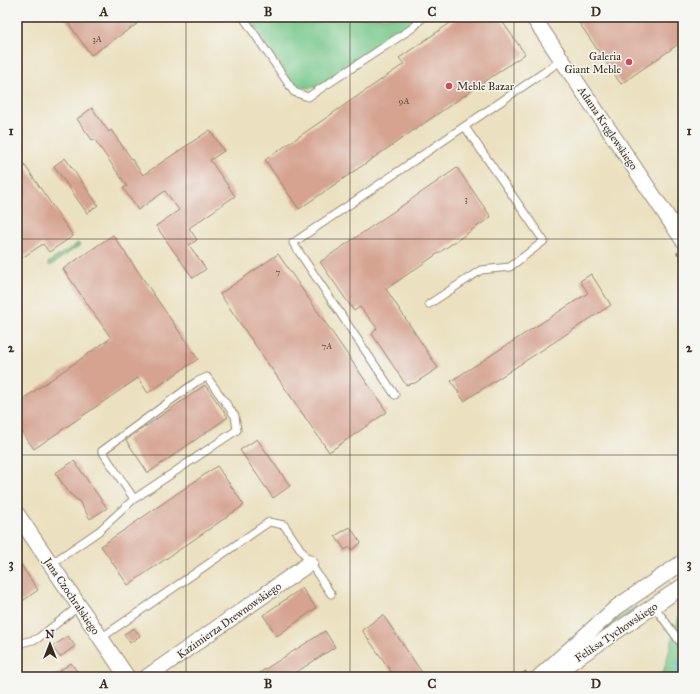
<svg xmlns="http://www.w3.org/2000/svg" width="700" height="694" viewBox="0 0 700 694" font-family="'IM FELL Great Primer',serif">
<rect width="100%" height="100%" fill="#f6f6f2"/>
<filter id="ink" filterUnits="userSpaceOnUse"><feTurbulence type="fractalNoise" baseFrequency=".025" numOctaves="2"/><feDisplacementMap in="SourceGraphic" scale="8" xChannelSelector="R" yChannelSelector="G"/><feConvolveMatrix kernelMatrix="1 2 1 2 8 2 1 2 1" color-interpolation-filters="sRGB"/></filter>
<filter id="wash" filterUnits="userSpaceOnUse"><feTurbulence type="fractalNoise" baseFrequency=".012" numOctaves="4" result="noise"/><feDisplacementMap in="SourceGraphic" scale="16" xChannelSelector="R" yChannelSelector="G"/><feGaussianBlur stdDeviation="0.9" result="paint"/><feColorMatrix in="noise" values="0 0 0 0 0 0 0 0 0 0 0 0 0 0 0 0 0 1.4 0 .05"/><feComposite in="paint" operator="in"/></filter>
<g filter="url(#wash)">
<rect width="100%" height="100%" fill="#ebe1c0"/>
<g fill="#76c88a" stroke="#587954">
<path d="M 415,17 L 411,23 L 316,87 C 305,89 300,87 291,81 L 249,18 Z"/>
<path d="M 78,243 L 80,245 L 50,266 L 48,263 Z"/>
<path d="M 634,607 L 638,607 L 586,645 L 616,618 Z"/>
<path d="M 679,616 L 683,618 L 683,677 L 662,677 Z"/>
</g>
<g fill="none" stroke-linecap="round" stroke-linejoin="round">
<path stroke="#4dbcc5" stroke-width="4" d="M 675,677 L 679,662"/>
</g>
<g id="blocks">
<g fill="#d6a391">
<path d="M 64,17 L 132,17 L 137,24 L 91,55 Z"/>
<path d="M 459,17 L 499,17 L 525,54 L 299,209 L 265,160 L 404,64 L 399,58 Z"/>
<path d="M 575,17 L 683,17 L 683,41 L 621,84 Z"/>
<path d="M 92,108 L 109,132 L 111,130 L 143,175 L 210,130 L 224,151 L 210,160 L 235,196 L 189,228 L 197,240 L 189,245 L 206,269 L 193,278 L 156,226 L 179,210 L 165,191 L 138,210 L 123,188 L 127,186 L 94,139 L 92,140 L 77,119 Z"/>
<path d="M 17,154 L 73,236 L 49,252 L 43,244 L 17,261 Z"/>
<path d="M 65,158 L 98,205 L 87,213 L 54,166 Z"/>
<path d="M 457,168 L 491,217 L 386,289 L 438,368 L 415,383 L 406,385 L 372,334 L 377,328 L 360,307 L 354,311 L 320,262 Z"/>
<path d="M 113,235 L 198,359 L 148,393 L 138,378 L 34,449 L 17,425 L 17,403 L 111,338 L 63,269 Z"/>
<path d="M 278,254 L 387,412 L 329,452 L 220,294 Z"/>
<path d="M 591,274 L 611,305 L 464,401 L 451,381 L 588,293 L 580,281 Z"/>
<path d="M 205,385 L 228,417 L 148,473 L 126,440 Z"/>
<path d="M 257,439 L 290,486 L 273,498 L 240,450 Z"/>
<path d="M 74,461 L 107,508 L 90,519 L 79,501 L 70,494 L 55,473 Z"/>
<path d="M 217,466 L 244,505 L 128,585 L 101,546 Z"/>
<path d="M 350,527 L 361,543 L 352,550 L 350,547 L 345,550 L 335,536 Z"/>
<path d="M 17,559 L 38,590 L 17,605 Z"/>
<path d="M 302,588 L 316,608 L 277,636 L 263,615 Z"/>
<path d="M 383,615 L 425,677 L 395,677 L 362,630 Z"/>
<path d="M 134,628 L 140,636 L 130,643 L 124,634 Z"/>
<path d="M 325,631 L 335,647 L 289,677 L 253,677 Z"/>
<path d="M 68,636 L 75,646 L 60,657 L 52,647 Z"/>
<path d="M 71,663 L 81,677 L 51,677 Z"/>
</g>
</g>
</g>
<g filter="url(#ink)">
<use href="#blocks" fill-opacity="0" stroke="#93866f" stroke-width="1"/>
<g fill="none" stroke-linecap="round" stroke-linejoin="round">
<g stroke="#93866f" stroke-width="9">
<g id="lane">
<path d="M 243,17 L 294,92 L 308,97 L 414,27 L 423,17"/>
<path d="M 429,304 L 481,270 L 510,267 L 544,241 L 465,127"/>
<path d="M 395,395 L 293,243 L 562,60"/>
<path d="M 51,564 L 99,531 L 134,499 L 102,451 L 196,382 L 207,377 L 235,416 L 237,430 L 134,499"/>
<path d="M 654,606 L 683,646"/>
<path d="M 101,638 L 269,522 L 284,525 L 331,594"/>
<path d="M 17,644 L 37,639 L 79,606"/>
</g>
</g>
<g stroke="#93866f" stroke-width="17">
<g id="street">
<path d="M 533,17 L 683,240"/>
<path d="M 17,514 L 127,677"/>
<path d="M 555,673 L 683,586"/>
<path d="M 147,677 L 310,563"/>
<path d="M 539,677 L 617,607 L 683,562"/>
</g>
</g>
<g stroke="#93866f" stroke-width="2.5" stroke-dasharray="3 3" stroke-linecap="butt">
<path d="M 677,252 L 683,261"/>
<path d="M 519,677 L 527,671"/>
</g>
<use href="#lane" stroke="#fff" stroke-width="7"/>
<use href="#street" stroke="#fff" stroke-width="15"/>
</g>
</g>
<path fill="none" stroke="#3b2a1e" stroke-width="1" stroke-opacity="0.55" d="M 186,17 L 186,677M 350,17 L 350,677M 514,17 L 514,677M 17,239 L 683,239M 17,455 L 683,455"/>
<g fill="#d1495b" stroke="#f6f6f2" stroke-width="1.5">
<circle cx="629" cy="62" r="4"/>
<circle cx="449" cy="86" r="4"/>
</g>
<g text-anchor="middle" stroke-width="3" stroke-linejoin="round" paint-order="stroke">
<g font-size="9" fill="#62483b">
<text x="97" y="42">3A</text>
<text x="404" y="104">9A</text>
<text x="466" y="202">3</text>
<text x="278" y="275">7</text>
<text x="327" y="349">7A</text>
</g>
<g font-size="11" fill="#3b2a1e" stroke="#f6f6f2" text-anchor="end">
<text x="621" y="60">Galeria<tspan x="621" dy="13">Giant Meble</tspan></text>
<text x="457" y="90" text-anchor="start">Meble Bazar</text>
</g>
<g font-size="11" fill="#3b2a1e" stroke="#f6f6f2">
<text transform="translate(608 128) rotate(56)" y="4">Adama Kręglewskiego</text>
<text transform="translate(72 596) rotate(56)" y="4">Jana Czochralskiego</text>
<text transform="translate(229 620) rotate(-35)" y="4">Kazimierza Drewnowskiego</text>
<text transform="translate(616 632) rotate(-34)" y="4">Feliksa Tychowskiego</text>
</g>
</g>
<rect width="700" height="694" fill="none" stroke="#f6f6f2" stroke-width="44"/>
<g transform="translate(50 644)" stroke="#f6f6f2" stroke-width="3" paint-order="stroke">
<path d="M0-3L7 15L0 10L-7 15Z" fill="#3b2a1e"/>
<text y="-6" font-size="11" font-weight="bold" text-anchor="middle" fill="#3b2a1e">N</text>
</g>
<rect x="22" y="22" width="656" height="650" fill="none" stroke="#3b2a1e" stroke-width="1.5"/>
<g font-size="13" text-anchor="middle" font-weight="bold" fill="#3b2a1e">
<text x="104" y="16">A</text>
<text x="268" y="16">B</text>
<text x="432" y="16">C</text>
<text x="596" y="16">D</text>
<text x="11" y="135">1</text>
<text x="689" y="135">1</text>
<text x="11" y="352">2</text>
<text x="689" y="352">2</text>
<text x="11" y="568">3</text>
<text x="689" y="568">3</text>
<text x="104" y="688">A</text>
<text x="268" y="688">B</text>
<text x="432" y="688">C</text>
<text x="596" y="688">D</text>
</g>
</svg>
